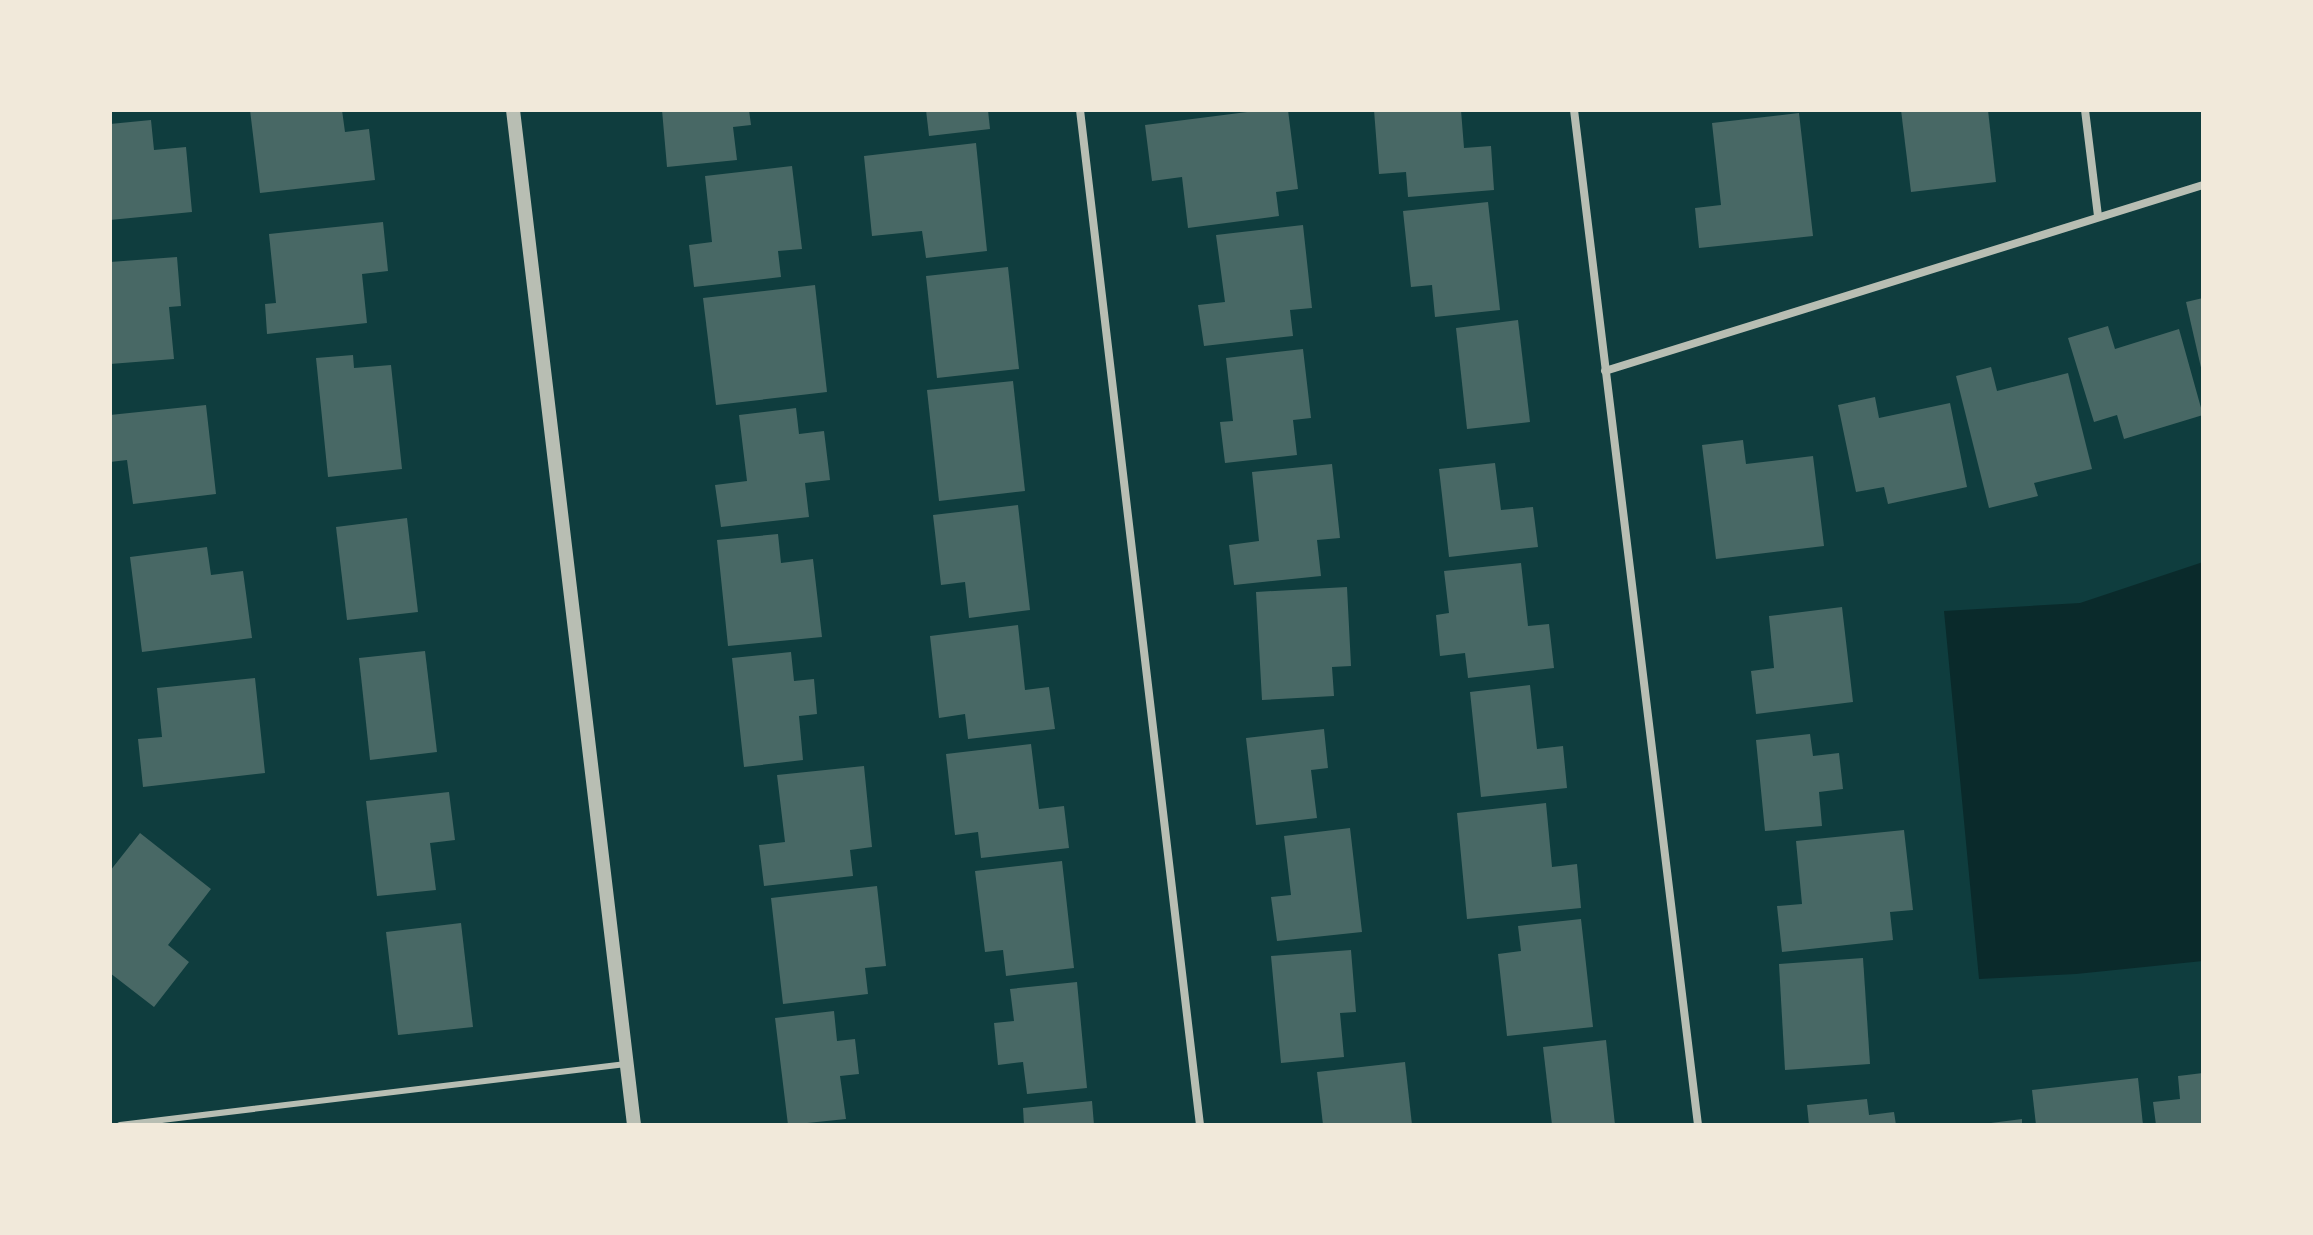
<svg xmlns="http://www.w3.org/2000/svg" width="2313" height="1235" viewBox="0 0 2313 1235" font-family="Manrope,sans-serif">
<rect width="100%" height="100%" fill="#0f3d3e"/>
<path fill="#0a2a2b" d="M 2203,562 L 2203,961 L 2076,974 L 1979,979 L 1944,611 L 2080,603 Z"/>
<g fill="#486865">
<path d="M 250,110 L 342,110 L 345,132 L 369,129 L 375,180 L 260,193 Z"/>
<path d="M 662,110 L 749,110 L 751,125 L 733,127 L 737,160 L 667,167 Z"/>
<path d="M 926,110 L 988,110 L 990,129 L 929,136 Z"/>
<path d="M 1263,110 L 1288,110 L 1298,189 L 1276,192 L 1279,216 L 1188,228 L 1182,177 L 1152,181 L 1145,125 Z"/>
<path d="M 1374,110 L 1461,110 L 1464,148 L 1491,146 L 1494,190 L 1408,197 L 1406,172 L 1379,174 Z"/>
<path d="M 1901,110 L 1988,110 L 1996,182 L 1911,192 Z"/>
<path d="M 1799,113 L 1813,236 L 1699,248 L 1695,208 L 1721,205 L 1712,123 Z"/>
<path d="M 151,120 L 154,150 L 186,147 L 192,212 L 110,220 L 110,124 Z"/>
<path d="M 976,143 L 987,251 L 926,258 L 922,231 L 872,236 L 864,156 Z"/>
<path d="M 792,166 L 802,249 L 778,251 L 781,277 L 694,287 L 689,245 L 712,242 L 705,176 Z"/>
<path d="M 1488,202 L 1500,310 L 1435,317 L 1432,285 L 1411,287 L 1403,211 Z"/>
<path d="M 383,222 L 388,271 L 362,274 L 367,323 L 267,334 L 265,304 L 276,303 L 269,234 Z"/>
<path d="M 1303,225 L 1312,308 L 1290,310 L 1293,336 L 1204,346 L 1198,305 L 1225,302 L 1216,235 Z"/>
<path d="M 177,257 L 181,306 L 169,307 L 174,359 L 110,364 L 110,262 Z"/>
<path d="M 1008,267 L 1019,369 L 937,378 L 926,276 Z"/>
<path d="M 815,285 L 827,392 L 716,405 L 703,298 Z"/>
<path d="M 2203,298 L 2203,372 L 2202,372 L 2186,302 Z"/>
<path d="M 1518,320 L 1530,422 L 1467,429 L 1456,328 Z"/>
<path d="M 2108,326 L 2115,349 L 2179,329 L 2203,415 L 2124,439 L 2117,415 L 2094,422 L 2068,338 Z"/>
<path d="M 1303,349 L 1311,418 L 1293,420 L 1297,455 L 1225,463 L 1220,422 L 1233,421 L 1226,358 Z"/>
<path d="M 353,355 L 354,368 L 391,365 L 402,469 L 328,477 L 316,358 Z"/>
<path d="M 1991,367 L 1997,391 L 2068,373 L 2092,469 L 2034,483 L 2038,496 L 1989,508 L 1956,376 Z"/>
<path d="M 1013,381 L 1025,491 L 939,501 L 927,390 Z"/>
<path d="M 1875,397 L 1879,418 L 1950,403 L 1967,487 L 1888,504 L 1884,487 L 1856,492 L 1838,405 Z"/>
<path d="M 206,405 L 216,494 L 133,504 L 127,460 L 110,462 L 110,415 Z"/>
<path d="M 796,408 L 799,434 L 824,431 L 830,480 L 805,483 L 809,517 L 721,527 L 715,485 L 747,481 L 739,415 Z"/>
<path d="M 1743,440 L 1746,464 L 1813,456 L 1824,546 L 1716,559 L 1702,445 Z"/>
<path d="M 1495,463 L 1501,510 L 1533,507 L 1538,547 L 1449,557 L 1439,469 Z"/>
<path d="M 1332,464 L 1340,538 L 1317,540 L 1321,576 L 1234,585 L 1229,545 L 1259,541 L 1252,472 Z"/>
<path d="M 1018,505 L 1030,610 L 969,618 L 965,582 L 941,585 L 933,515 Z"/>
<path d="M 407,518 L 418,612 L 347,620 L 336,527 Z"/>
<path d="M 778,534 L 781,563 L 813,559 L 822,637 L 728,646 L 717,540 Z"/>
<path d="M 207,547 L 211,575 L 243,571 L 252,638 L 142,652 L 130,557 Z"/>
<path d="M 1521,563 L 1528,626 L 1549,624 L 1554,668 L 1468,678 L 1465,653 L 1440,656 L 1436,615 L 1449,613 L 1444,571 Z"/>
<path d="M 1347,587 L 1351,666 L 1332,667 L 1334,696 L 1262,700 L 1256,592 Z"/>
<path d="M 1842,607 L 1853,702 L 1756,714 L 1751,671 L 1774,668 L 1769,616 Z"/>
<path d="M 1018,625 L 1025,690 L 1049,687 L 1055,729 L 968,739 L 965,714 L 939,718 L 930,636 Z"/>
<path d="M 425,651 L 437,752 L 370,760 L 359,658 Z"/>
<path d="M 791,652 L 794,681 L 814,679 L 817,714 L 799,716 L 803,760 L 744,767 L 732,658 Z"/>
<path d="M 255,678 L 265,773 L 143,787 L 138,739 L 162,737 L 157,688 Z"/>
<path d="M 1530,685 L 1537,749 L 1563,746 L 1567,788 L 1481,797 L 1470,692 Z"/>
<path d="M 1324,729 L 1328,768 L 1311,770 L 1317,818 L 1256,825 L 1246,738 Z"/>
<path d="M 1810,734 L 1813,756 L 1839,753 L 1843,789 L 1819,792 L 1822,826 L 1765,831 L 1756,740 Z"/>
<path d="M 1031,744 L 1039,809 L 1064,806 L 1069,848 L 981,858 L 978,832 L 955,835 L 946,754 Z"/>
<path d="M 864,766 L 872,847 L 850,850 L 853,876 L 764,886 L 759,845 L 785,842 L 777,775 Z"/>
<path d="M 449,792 L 455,840 L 430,843 L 436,890 L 377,896 L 366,801 Z"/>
<path d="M 1546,803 L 1552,867 L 1577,864 L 1581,908 L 1467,919 L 1457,813 Z"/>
<path d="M 1350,828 L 1362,932 L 1277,941 L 1271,897 L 1291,895 L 1284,836 Z"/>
<path d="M 1904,830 L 1913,910 L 1890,912 L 1893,940 L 1782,952 L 1777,906 L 1802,904 L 1796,841 Z"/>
<path d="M 140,833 L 211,889 L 168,945 L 189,962 L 154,1007 L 110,973 L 110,871 Z"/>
<path d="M 1062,861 L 1074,968 L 1006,976 L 1003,950 L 985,952 L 975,871 Z"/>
<path d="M 877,886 L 886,966 L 865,968 L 868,994 L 783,1004 L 771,898 Z"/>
<path d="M 1581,919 L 1593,1027 L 1507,1036 L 1498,954 L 1521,951 L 1518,926 Z"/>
<path d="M 461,923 L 473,1027 L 398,1035 L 386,932 Z"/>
<path d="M 1351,950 L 1356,1012 L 1340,1013 L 1344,1057 L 1281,1063 L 1271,956 Z"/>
<path d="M 1863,958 L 1870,1064 L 1785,1070 L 1779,964 Z"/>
<path d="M 1077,982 L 1087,1088 L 1027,1094 L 1023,1062 L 998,1065 L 994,1023 L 1014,1021 L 1010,989 Z"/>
<path d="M 834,1011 L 837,1041 L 855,1039 L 859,1074 L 840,1076 L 846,1119 L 788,1125 L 775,1018 Z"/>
<path d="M 1606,1040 L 1615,1125 L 1552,1125 L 1543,1047 Z"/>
<path d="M 1405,1062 L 1412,1125 L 1323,1125 L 1317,1072 Z"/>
<path d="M 2203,1073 L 2203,1125 L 2156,1125 L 2153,1102 L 2180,1099 L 2178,1076 Z"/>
<path d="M 2138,1078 L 2143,1125 L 2036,1125 L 2032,1090 Z"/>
<path d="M 1867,1099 L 1869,1115 L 1894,1112 L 1896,1125 L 1809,1125 L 1807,1105 Z"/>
<path d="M 1092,1101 L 1094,1125 L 1024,1125 L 1023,1108 Z"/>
<path d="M 2022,1119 L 2022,1125 L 1991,1125 L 1991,1123 Z"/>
</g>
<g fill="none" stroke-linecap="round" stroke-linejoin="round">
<path stroke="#b8beb3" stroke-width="6" d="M 120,1125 L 626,1064"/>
<g stroke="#b8beb3" stroke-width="8">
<path d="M 1080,110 L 1200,1125"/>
<path d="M 1574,110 L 1698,1125"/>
<path d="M 2085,110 L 2098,216"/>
<path d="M 1605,371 L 2203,185"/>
</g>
<path stroke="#b8beb3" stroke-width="14" d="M 513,110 L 634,1125"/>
</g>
<rect width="2313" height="1235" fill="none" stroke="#f1e9da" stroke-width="224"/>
</svg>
